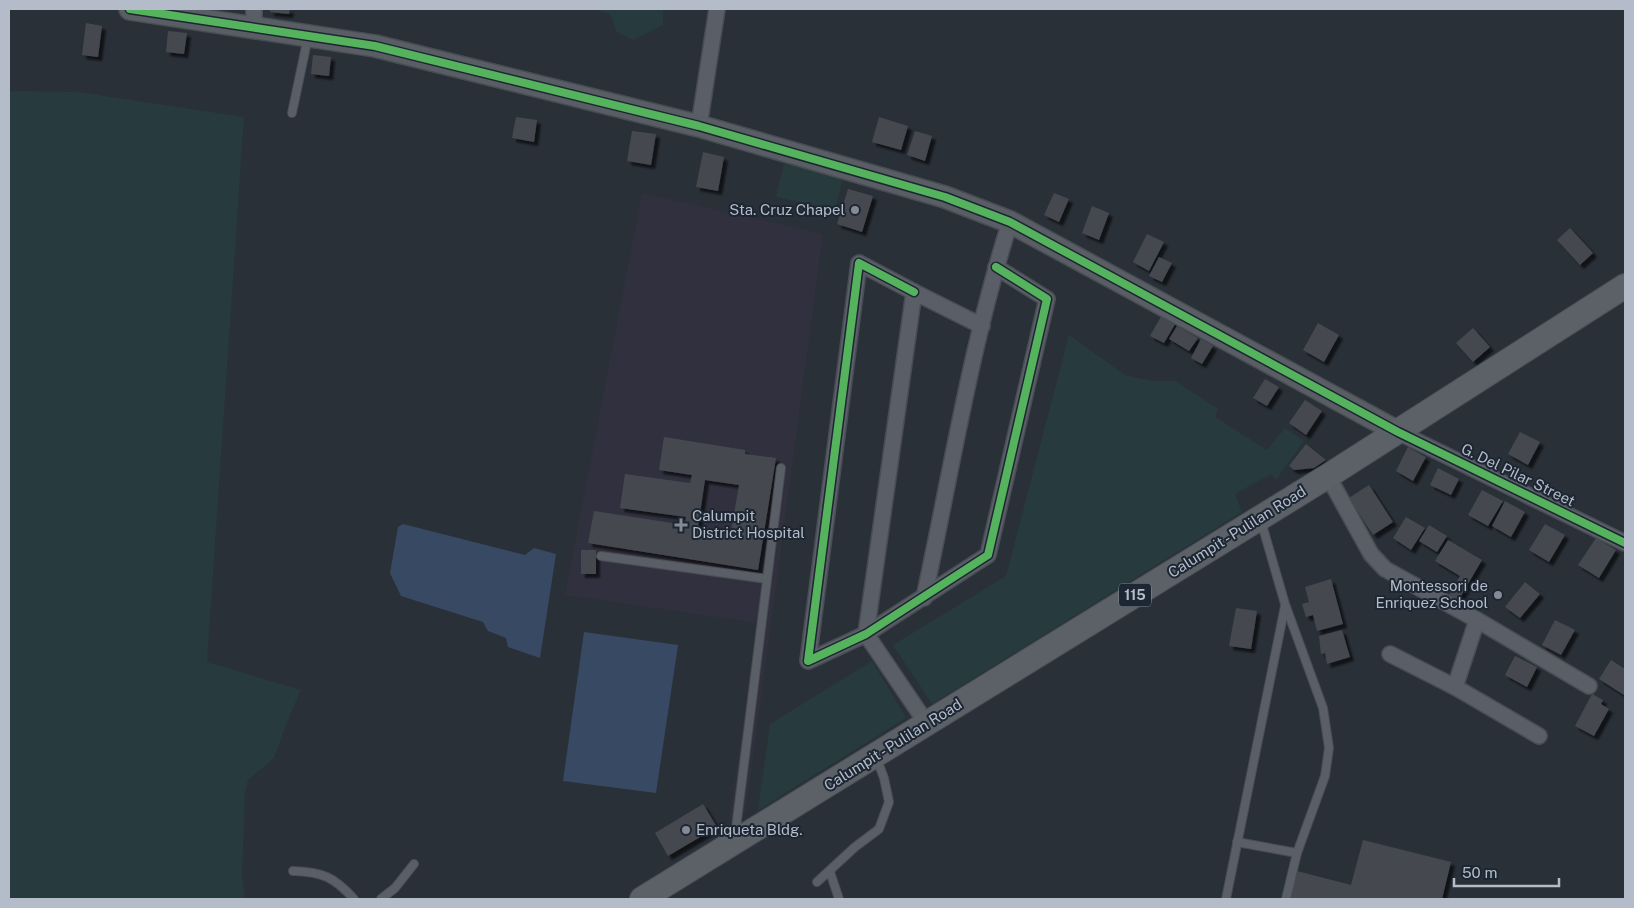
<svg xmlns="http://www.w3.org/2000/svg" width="1634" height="908" viewBox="0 0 1634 908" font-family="'Public Sans',sans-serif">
<defs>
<filter id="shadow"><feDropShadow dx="4" dy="4" stdDeviation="1" flood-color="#0009"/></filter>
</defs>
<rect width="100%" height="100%" fill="#2a3038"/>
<path fill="#31303e" d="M 642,193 L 823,234 L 746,811 L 729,822 L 757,623 L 565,595 Z"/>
<g fill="#273a3e">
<path d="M 593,9 L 663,9 L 663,25 L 633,40 L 617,32 L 610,14 Z"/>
<path d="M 9,91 L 78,92 L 244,117 L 207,662 L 301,690 L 287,722 L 274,758 L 248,780 L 245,793 L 242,879 L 245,899 L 9,899 Z"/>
<path d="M 784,164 L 843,177 L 835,210 L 776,197 Z"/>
<path d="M 1069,335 L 1125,375 L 1152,381 L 1175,381 L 1218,409 L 1215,417 L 1267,450 L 1285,428 L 1304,441 L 1276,480 L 1271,474 L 1235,494 L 1242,512 L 932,704 L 893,645 L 1006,576 Z"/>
<path d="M 872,661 L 906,718 L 758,810 L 770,724 Z"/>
</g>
<g fill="#384963">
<path d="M 403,524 L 525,555 L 534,548 L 556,554 L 540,658 L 508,647 L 506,638 L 488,631 L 483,622 L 401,596 L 390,573 L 398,527 Z"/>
<path d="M 584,632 L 678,645 L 656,793 L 563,781 Z"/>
</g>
<g fill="#444950" fill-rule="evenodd" filter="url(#shadow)">
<path d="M 270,9 L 290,9 L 289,14 L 270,12 Z"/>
<path d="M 86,23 L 102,26 L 98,57 L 82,55 Z"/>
<path d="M 168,31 L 187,33 L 184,54 L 166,52 Z"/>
<path d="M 313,55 L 331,57 L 329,76 L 311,74 Z"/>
<path d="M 516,117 L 537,120 L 534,142 L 512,138 Z"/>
<path d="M 879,117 L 908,126 L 901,150 L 872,142 Z"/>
<path d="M 632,131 L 656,134 L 651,165 L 627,161 Z"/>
<path d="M 915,131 L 932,136 L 925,161 L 907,155 Z"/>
<path d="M 703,152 L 724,157 L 718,191 L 696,187 Z"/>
<path d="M 848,189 L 873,196 L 862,232 L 837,224 Z"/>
<path d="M 1054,193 L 1069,199 L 1059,222 L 1044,215 Z"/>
<path d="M 1092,206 L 1109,213 L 1099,240 L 1082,233 Z"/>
<path d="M 1570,228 L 1593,253 L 1580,265 L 1557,240 Z"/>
<path d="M 1147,234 L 1164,242 L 1149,271 L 1133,262 Z"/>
<path d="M 1159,257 L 1172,263 L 1162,282 L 1149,276 Z"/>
<path d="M 1163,313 L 1177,321 L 1164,343 L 1150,336 Z"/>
<path d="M 1318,323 L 1339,335 L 1324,362 L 1303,350 Z"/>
<path d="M 1177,326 L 1198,338 L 1189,351 L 1169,339 Z"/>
<path d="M 1473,328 L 1490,347 L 1473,362 L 1456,343 Z"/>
<path d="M 1201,339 L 1213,346 L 1202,364 L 1191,358 Z"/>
<path d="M 1265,379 L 1279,387 L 1267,406 L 1253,398 Z"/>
<path d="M 1305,400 L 1322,411 L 1306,435 L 1289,423 Z"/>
<path d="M 1520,432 L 1540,442 L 1528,465 L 1508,454 Z"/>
<path d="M 664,437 L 745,450 L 745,454 L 776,458 L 758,570 L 588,543 L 594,511 L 685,525 L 686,517 L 620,508 L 625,474 L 690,483 L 692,475 L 659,470 ZM 705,480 L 739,485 L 731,532 L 698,527 Z"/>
<path d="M 1306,444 L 1326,460 L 1314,468 L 1294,470 L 1289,466 Z"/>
<path d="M 1408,447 L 1426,457 L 1413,481 L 1396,471 Z"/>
<path d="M 1438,468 L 1459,479 L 1451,495 L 1430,485 Z"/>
<path d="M 1369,485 L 1393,522 L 1373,535 L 1349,498 Z"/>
<path d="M 1482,490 L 1503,501 L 1488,526 L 1468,515 Z"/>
<path d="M 1505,501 L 1525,512 L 1511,537 L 1492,526 Z"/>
<path d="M 1406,517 L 1425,528 L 1411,550 L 1393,538 Z"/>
<path d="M 1545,524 L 1565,535 L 1549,562 L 1529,550 Z"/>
<path d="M 1429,525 L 1447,536 L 1437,552 L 1419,541 Z"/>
<path d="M 1596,538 L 1616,550 L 1599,578 L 1578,565 Z"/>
<path d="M 1448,540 L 1482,560 L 1458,601 L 1449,595 L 1460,576 L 1435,561 Z"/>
<rect x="581" y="550" width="15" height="24"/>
<path d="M 1331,579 L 1343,624 L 1317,631 L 1313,615 L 1306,617 L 1302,604 L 1309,602 L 1305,587 Z"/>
<path d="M 1525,582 L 1540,594 L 1520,618 L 1505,607 Z"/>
<path d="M 1236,608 L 1257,611 L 1251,649 L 1229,646 Z"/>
<path d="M 1555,620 L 1575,630 L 1561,655 L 1542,645 Z"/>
<path d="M 1342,630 L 1350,657 L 1327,664 L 1325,653 L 1321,654 L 1319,636 Z"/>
<path d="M 1515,656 L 1537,667 L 1527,687 L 1505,675 Z"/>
<path d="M 1611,660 L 1625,669 L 1624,695 L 1599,679 Z"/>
<path d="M 1592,694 L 1603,700 L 1601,704 L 1609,709 L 1594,736 L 1575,726 Z"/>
<path d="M 703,804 L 717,827 L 668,856 L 655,833 Z"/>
<path d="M 1363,840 L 1451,862 L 1442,899 L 1289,899 L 1297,871 L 1351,885 Z"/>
</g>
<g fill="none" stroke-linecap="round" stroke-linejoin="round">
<g stroke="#484c53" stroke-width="10">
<g id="lane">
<path d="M 292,113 L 308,37"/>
<path d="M 1261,521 L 1285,604 L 1323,708 L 1329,748 L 1325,776 L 1297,853 L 1286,899"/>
<path d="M 601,556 L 767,579"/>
<path d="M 735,836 L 781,468"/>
<path d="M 1237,842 L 1297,853"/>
<path d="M 293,871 C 323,872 334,877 354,899"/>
<path d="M 830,872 L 839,899"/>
<path d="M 817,882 L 855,847 L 879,829 L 889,802 L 884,778 L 876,757"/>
<path d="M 381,899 L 395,888 L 414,864"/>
<path d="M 1226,899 L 1285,606"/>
</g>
</g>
<g stroke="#484c53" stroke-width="18">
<g id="street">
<path d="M 254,9 L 254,29"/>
<path d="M 699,126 L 717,9"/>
<path d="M 914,292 L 859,263 L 808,661 L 866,634 L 988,555 L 1047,299 L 996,267"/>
<path d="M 1398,432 L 1625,543"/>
<path d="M 1328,476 L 1371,554 L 1385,569 L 1477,620 L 1589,686"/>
<path d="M 924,598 C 951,473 971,344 1010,222"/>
<path d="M 1390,654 L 1455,687 L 1539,736"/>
<path d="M 1455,687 L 1477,620"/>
<path d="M 927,724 L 866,634 L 914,292 L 982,326"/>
</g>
</g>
<g stroke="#484c53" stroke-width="24">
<path id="secondary" d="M 130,9 L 375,46 L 699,126 L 945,197 L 1010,222 L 1398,432"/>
</g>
<g stroke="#484c55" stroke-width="26">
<path id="primary" d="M 642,899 L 1328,476 L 1625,286"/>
</g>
<use href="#lane" stroke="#5a5e66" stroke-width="8"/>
<use href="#street" stroke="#5a5e66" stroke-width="15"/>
<use href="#secondary" stroke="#595d64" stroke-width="21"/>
<use href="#primary" stroke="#5c6168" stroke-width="24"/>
<g stroke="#1d2633" stroke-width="11">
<g id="cycleway">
<path d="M 130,9 L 375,46 L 699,126 L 945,197 L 1010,222 L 1398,432 L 1625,543"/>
<path d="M 914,292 L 859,263 L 808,661 L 866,634 L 988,555 L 1047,299 L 996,267"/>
</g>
</g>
<use href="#cycleway" stroke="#56b35d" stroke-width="8"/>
</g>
<g fill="#848b96" stroke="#1d2633" stroke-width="2">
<circle cx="855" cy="210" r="5"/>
<path d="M678.5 517.5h5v5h5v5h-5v5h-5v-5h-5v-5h5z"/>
<circle cx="1498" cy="595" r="5"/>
<circle cx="686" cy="830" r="5"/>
</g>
<g text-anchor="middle" stroke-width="4" stroke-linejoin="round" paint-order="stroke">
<rect fill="#1d2633" stroke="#878f9c" stroke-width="1" x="1119" y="583.5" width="32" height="23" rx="4"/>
<g font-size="14" font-weight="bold" fill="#b4bcc9">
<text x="1135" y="600">115</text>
</g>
<g font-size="15" fill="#b4bcc9" stroke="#1d2633" text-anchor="end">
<text x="845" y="215">Sta. Cruz Chapel</text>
<text x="692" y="521" text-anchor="start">Calumpit<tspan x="692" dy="17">District Hospital</tspan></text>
<text x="1488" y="591">Montessori de<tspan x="1488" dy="17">Enriquez School</tspan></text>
<text x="696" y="835" text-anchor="start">Enriqueta Bldg.</text>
</g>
<g font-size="15" fill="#b4bcc9" stroke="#1d2633">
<text transform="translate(1518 475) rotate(26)" y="5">G. Del Pilar Street</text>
<text transform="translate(1237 532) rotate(-32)" y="5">Calumpit - Pulilan Road</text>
<text transform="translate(893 745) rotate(-32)" y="5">Calumpit - Pulilan Road</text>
</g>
</g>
<rect width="1634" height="908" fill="none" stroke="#b4bcc9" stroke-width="20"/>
<path d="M1454 878v8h105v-8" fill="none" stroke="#b4bcc9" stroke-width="2.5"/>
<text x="1462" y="878" font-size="15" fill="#b4bcc9" stroke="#1d2633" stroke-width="4" paint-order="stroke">50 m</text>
</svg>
